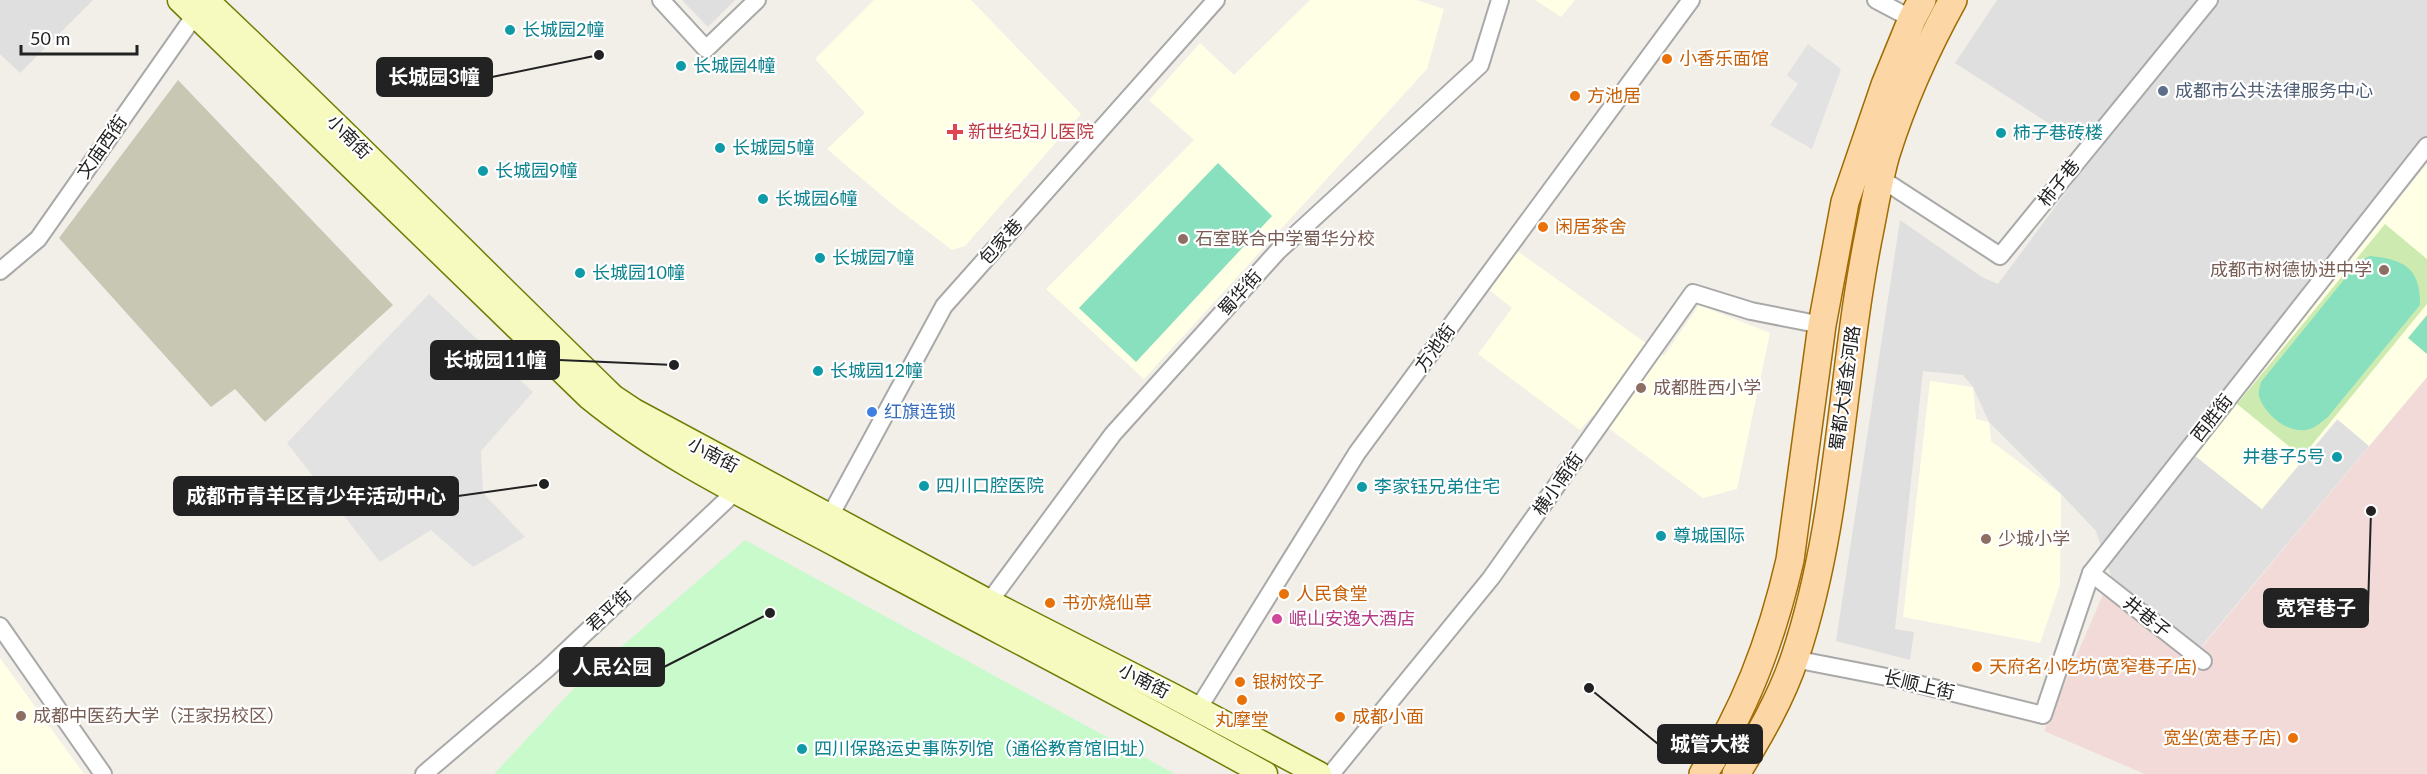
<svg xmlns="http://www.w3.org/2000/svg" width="2427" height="774" viewBox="0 0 2427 774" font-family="Lato,'Noto Sans SC',sans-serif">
<rect width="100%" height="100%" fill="#f2efe9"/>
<g fill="#e0dfdf">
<path d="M 0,0 L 93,0 L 20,73 L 0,54 Z"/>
<path d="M 682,0 L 735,0 L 708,27 Z"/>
<path d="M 1997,0 L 2427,0 L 2427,136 L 2182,445 L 2262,509 L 2338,419 L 2369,446 L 2200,648 L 2111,576 L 2096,531 L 2061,494 L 1989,422 L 1973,387 L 1963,375 L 1923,371 L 1895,629 L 1914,632 L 1910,660 L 1836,641 L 1900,220 L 1982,277 L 1998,284 L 2095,153 L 1955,63 Z"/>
</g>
<path fill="#f2dad9" d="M 2427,377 L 2427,774 L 2145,774 L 2044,731 L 2111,576 L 2201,648 Z"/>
<g fill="#ffffe5">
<path d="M 874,0 L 971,0 L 1081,114 L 965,246 L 952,250 L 893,205 L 827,149 L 865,113 L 815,59 Z"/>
<path d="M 1310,0 L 1417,0 L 1444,9 L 1427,69 L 1144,379 L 1046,289 L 1194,140 L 1149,100 L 1200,43 L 1234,75 Z"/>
<path d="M 1535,0 L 1575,0 L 1561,17 Z"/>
<path d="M 2427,164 L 2427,377 L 2369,446 L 2337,419 L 2262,509 L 2194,455 L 2255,376 Z"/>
<path d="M 1516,250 L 1664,356 L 1699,305 L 1770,333 L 1737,489 L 1703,498 L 1592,416 L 1580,430 L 1478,354 L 1512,308 L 1488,289 Z"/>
<path d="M 1930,381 L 1973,387 L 1976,419 L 1989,422 L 1991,441 L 2061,494 L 2060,585 L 2040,643 L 1903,617 Z"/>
<path d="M 0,658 L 84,774 L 0,774 Z"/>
</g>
<path fill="#c7c7b4" d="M 178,80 L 393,305 L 265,422 L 235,389 L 211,407 L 59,238 Z"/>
<path fill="#cdebb0" d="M 2385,224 L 2427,259 L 2427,304 L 2302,457 L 2237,404 Z"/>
<path fill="#c8facc" d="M 745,540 L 1175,774 L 494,774 L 576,686 Z"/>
<g fill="#88e0be">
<path d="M 1218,163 L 1272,216 L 1136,362 L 1079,308 Z"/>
<path d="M 2370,256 C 2404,259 2421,269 2420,305 L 2327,418 C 2321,422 2314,429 2306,430 C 2287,433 2264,414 2259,396 C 2258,392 2260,386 2261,382 L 2359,261 Z"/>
<path d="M 2427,315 L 2427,354 L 2408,338 Z"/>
</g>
<g fill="#e2e2e2">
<path d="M 1808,44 L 1841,69 L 1812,149 L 1770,125 L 1798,84 L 1787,75 Z"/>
<path d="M 429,294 L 533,392 L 481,451 L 483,493 L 525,537 L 473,567 L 431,530 L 380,562 L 287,443 Z"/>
</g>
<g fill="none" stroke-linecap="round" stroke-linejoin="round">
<g stroke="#a9a9a9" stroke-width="20">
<g id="street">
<path d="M 661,0 L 706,49 L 757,0"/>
<path d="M 1876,0 L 1912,19"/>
<path d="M 1880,178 L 2000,256 L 2209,0"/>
<path d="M 0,271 L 38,239 L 195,15"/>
<path d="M 830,516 L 944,306 L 1216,0"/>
<path d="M 2091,573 L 2203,661"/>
<path d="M 989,602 L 1113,434 L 1278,251 L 1480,65 L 1500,0"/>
<path d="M 0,626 L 103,774"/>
<path d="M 1794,659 L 1897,679 L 2043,715 L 2091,573 L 2427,146"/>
<path d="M 1198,709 L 1357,453 L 1691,0"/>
<path d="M 424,774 L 547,669 L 736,491"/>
<path d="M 1331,774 L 1491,578 L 1693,293 L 1751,311 L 1822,325"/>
</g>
</g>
<g stroke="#707d05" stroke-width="27">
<g id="secondary">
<path d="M 180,0 L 589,397 C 665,459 755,501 841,547 C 982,623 1125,696 1265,774"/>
<path d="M 206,0 C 344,130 477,265 613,397 L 634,411 L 989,602 L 1171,695 L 1319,774"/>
</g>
</g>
<g stroke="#a06b00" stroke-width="30">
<g id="primary">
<path d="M 1703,774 C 1746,710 1773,634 1790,560 L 1822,325 L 1845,202 L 1885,85 L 1912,19 L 1922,0"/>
<path d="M 1736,774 C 1759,736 1781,699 1795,657 C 1841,519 1841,370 1870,229 C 1875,204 1879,178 1886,154 C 1903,100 1926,49 1953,0"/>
</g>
</g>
<use href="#street" stroke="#fff" stroke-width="16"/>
<use href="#secondary" stroke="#f7fabf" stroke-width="24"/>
<use href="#primary" stroke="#fcd6a4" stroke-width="27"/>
</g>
<g fill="#0f9aa8" stroke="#fff" stroke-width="2">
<circle cx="510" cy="30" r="6"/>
<circle cx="681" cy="66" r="6"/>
<circle cx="2001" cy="133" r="6"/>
<circle cx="720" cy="148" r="6"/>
<circle cx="483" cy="171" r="6"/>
<circle cx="763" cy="199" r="6"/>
<circle cx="820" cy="258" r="6"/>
<circle cx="580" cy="273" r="6"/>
<circle cx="818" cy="371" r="6"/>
<circle cx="2337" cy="457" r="6"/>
<circle cx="924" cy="486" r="6"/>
<circle cx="1362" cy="487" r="6"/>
<circle cx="1661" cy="536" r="6"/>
<circle cx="802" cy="749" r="6"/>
</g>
<g fill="#e8710a" stroke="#fff" stroke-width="2">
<circle cx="1667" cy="59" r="6"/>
<circle cx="1575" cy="96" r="6"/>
<circle cx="1543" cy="227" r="6"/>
<circle cx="1284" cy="594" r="6"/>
<circle cx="1050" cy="603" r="6"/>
<circle cx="1977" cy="667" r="6"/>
<circle cx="1240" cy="682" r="6"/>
<circle cx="1242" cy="700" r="6"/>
<circle cx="1340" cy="717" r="6"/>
<circle cx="2293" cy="738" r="6"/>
</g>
<circle fill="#5c6f8a" stroke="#fff" stroke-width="2" cx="2163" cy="91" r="6"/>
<path fill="#e0444e" stroke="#fff" stroke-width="2" d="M952 123h6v6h6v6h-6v6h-6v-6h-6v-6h6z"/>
<g fill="#8d6e63" stroke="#fff" stroke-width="2">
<circle cx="1183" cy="239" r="6"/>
<circle cx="2384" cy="270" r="6"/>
<circle cx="1641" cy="388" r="6"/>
<circle cx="1986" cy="539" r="6"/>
<circle cx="21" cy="716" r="6"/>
</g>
<circle fill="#3f7fe0" stroke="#fff" stroke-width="2" cx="872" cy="412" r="6"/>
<circle fill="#d1479c" stroke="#fff" stroke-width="2" cx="1277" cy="619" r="6"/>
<g text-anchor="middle" stroke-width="4.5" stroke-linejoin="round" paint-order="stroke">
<g font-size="18" fill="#0d838f" stroke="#fff" text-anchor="start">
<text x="522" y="36">长城园2幢</text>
<text x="693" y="72">长城园4幢</text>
<text x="2013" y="139">柿子巷砖楼</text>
<text x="732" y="154">长城园5幢</text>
<text x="495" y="177">长城园9幢</text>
<text x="775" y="205">长城园6幢</text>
<text x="832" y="264">长城园7幢</text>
<text x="592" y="279">长城园10幢</text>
<text x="830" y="377">长城园12幢</text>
<text x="2325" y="463" text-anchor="end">井巷子5号</text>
<text x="936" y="492">四川口腔医院</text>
<text x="1374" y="493">李家钰兄弟住宅</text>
<text x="1673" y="542">尊城国际</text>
<text x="814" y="755">四川保路运史事陈列馆（通俗教育馆旧址）</text>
</g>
<g font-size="18" fill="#c56008" stroke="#fff" text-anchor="start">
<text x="1679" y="65">小香乐面馆</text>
<text x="1587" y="102">方池居</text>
<text x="1555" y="233">闲居茶舍</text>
<text x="1296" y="600">人民食堂</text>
<text x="1062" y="609">书亦烧仙草</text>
<text x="1989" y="673">天府名小吃坊(宽窄巷子店)</text>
<text x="1252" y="688">银树饺子</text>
<text x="1352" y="723">成都小面</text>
<text x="1242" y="726" text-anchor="middle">丸摩堂</text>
<text x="2281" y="744" text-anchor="end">宽坐(宽巷子店)</text>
</g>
<g font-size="18" fill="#4e5e75" stroke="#fff" text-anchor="start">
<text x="2175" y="97">成都市公共法律服务中心</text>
</g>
<g font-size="18" fill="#be3a42" stroke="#fff" text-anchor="start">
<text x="968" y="138">新世纪妇儿医院</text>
</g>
<g font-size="18" fill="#222" stroke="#fff">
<text transform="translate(349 137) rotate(45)" y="6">小南街</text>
<text transform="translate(102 147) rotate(-55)" y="6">文庙西街</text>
<text transform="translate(2059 183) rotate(-51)" y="6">柿子巷</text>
<text transform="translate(1001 242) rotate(-48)" y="6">包家巷</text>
<text transform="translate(1240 293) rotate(-48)" y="6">蜀华街</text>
<text transform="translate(1435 348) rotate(-54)" y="6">方池街</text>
<text transform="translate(1845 388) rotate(-82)" y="6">蜀都大道金河路</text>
<text transform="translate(2212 418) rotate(-52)" y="6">西胜街</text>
<text transform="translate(713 455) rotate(28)" y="6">小南街</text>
<text transform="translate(1558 484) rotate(-55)" y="6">横小南街</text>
<text transform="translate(609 610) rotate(-43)" y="6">君平街</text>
<text transform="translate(2147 617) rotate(38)" y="6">井巷子</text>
<text transform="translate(1144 681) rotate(27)" y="6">小南街</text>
<text transform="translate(1919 685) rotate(13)" y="6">长顺上街</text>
</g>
<g font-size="18" fill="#785e54" stroke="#fff" text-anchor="start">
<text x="1195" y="245">石室联合中学蜀华分校</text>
<text x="2372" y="276" text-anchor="end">成都市树德协进中学</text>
<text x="1653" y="394">成都胜西小学</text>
<text x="1998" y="545">少城小学</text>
<text x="33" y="722">成都中医药大学（汪家拐校区）</text>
</g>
<g font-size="18" fill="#366cbe" stroke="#fff" text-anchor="start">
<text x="884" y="418">红旗连锁</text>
</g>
<g font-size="18" fill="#b23c85" stroke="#fff" text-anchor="start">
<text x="1289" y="625">岷山安逸大酒店</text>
</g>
</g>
<path fill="none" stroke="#222" stroke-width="2" d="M599 55L492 77M674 365L559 360M544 484L458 496M2371 511L2368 608M770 613L664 667M1589 688L1658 744"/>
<g fill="#222" stroke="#fff" stroke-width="2">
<circle cx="599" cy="55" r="6"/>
<circle cx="674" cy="365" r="6"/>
<circle cx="544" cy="484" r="6"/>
<circle cx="2371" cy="511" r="6"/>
<circle cx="770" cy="613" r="6"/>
<circle cx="1589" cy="688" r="6"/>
</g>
<g fill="#222" stroke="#222" stroke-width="2">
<rect x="377" y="58" width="115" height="38" rx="6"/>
<rect x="431" y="341" width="128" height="38" rx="6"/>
<rect x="174" y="477" width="284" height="38" rx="6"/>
<rect x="2264" y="589" width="104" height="38" rx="6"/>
<rect x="560" y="648" width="104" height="38" rx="6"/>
<rect x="1658" y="725" width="104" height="38" rx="6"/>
</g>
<g font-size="20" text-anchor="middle" font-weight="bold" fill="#fff">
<text x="434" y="84">长城园3幢</text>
<text x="495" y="367">长城园11幢</text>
<text x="316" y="503">成都市青羊区青少年活动中心</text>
<text x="2316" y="615">宽窄巷子</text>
<text x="612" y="674">人民公园</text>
<text x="1710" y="751">城管大楼</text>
</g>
<path d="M21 45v9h116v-9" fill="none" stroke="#222222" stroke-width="3"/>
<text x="30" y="45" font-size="18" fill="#222222" stroke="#ffffff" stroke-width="4.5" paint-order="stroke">50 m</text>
</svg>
